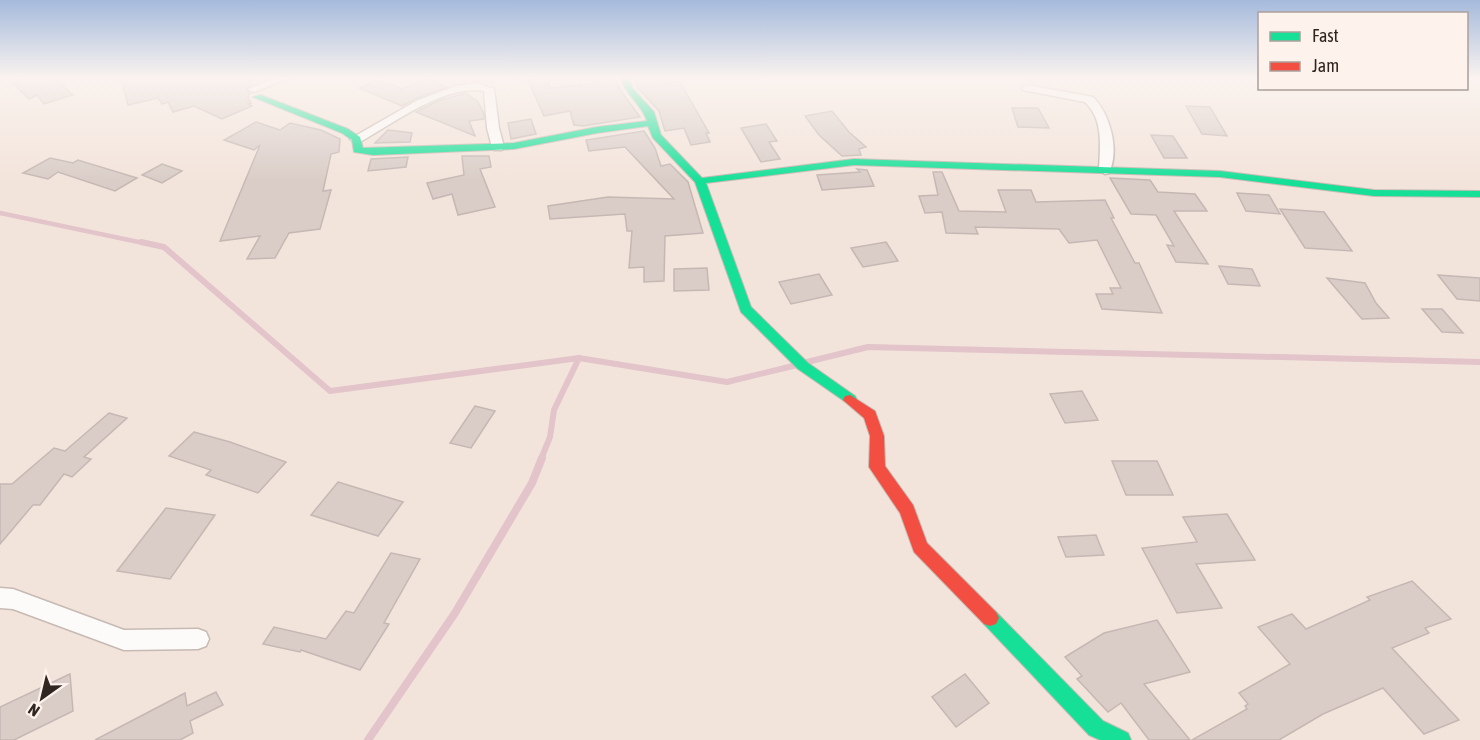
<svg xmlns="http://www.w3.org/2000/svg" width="1480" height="740" viewBox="0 0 1480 740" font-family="'Asap Condensed',sans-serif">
<rect width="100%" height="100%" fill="#f3e4db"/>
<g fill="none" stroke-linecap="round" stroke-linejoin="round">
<path stroke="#e2c4ca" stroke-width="4.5" d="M 0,213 L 148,244"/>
<g stroke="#e2c4ca" stroke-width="6">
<path d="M 141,242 L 164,247 L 330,391 L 579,358 L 727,382 L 797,365"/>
<path d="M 807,362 L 868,347 L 1480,362"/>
<path d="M 541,459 L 550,437 L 554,410 L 579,358"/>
</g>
<path stroke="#e2c4ca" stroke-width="8" d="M 368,740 L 455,613 L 532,483 L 542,458"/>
</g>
<g fill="#dacdc8" stroke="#c5b8b4" stroke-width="1.5">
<path d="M 25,78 L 54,78 L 73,95 L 44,104 L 37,95 L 29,99 L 12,82 Z"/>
<path d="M 114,78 L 249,78 L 250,86 L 246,90 L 250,93 L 248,97 L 251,103 L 248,104 L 252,106 L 222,119 L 194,106 L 173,112 L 168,102 L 162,104 L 158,98 L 128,105 L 123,87 L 126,86 Z"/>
<path d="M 427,78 L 447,87 L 417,98 L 402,106 L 359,88 L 378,80 L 402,89 Z"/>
<path d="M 527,78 L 547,78 L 550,88 L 596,83 L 594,78 L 615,78 L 621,91 L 640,117 L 583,126 L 574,125 L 570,111 L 544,116 Z"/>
<path d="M 635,78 L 662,78 L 666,83 L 680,82 L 709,133 L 706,133 L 710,142 L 691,145 L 684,128 L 665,131 L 659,111 L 638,88 Z"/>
<path d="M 466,93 L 478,102 L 484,114 L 484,119 L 469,121 L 475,136 L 416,112 L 438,101 Z"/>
<path d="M 1186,106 L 1210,107 L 1227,136 L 1202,134 Z"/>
<path d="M 1012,108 L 1038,108 L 1049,128 L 1018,127 Z"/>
<path d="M 832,111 L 849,132 L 866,147 L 859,149 L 861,155 L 842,156 L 819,135 L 805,116 Z"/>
<path d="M 531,119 L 536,134 L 511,139 L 508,123 Z"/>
<path d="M 256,122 L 280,130 L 290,123 L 321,130 L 340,139 L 339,152 L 331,154 L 323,191 L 331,190 L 320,229 L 289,233 L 275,258 L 247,259 L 260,236 L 220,241 L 260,145 L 254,150 L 224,140 Z"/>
<path d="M 766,124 L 777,141 L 769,142 L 780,159 L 761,162 L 741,128 Z"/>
<path d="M 388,130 L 412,133 L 410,142 L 375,143 Z"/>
<path d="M 644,131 L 655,148 L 661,166 L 670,164 L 688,182 L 703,233 L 665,236 L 664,281 L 644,282 L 644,267 L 629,268 L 632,231 L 627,231 L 625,214 L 550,219 L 548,206 L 608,197 L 674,199 L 625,147 L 589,151 L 586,140 Z"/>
<path d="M 1151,135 L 1173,136 L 1187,158 L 1164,158 Z"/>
<path d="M 462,156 L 489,156 L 491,167 L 480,169 L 495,207 L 458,215 L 452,194 L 433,199 L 427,183 L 464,175 Z"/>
<path d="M 408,157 L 406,167 L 368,171 L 371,159 Z"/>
<path d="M 50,158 L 73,163 L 78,160 L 137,178 L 115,191 L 58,172 L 48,179 L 23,173 Z"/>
<path d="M 162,164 L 182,171 L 162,183 L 142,175 Z"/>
<path d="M 857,169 L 867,170 L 874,186 L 822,190 L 817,175 L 860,172 Z"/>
<path d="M 933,172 L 942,172 L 959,211 L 1006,212 L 998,190 L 1031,190 L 1036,202 L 1105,200 L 1114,218 L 1111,218 L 1135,263 L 1139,263 L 1162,313 L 1102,309 L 1096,294 L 1113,294 L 1110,288 L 1121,288 L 1097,240 L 1069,243 L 1059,229 L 975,227 L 978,234 L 946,233 L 942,212 L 925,213 L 919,196 L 938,195 Z"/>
<path d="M 1110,178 L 1150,180 L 1158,192 L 1195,194 L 1207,211 L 1174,211 L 1208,264 L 1176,262 L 1167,245 L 1174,246 L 1156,215 L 1131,214 Z"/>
<path d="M 1237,193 L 1269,195 L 1280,214 L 1246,211 Z"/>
<path d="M 1280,209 L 1324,212 L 1352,251 L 1305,248 Z"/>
<path d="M 886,242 L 898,261 L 863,267 L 851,248 Z"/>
<path d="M 1219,266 L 1252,269 L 1260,286 L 1228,284 Z"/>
<path d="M 707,268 L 709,290 L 674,291 L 674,269 Z"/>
<path d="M 819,274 L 832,295 L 791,304 L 779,282 Z"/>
<path d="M 1438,275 L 1480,278 L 1480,301 L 1457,299 Z"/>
<path d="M 1327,278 L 1365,283 L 1376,303 L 1389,318 L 1362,319 Z"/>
<path d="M 1422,309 L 1442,309 L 1463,333 L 1442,332 Z"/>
<path d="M 1082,391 L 1098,420 L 1065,423 L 1050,394 Z"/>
<path d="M 475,406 L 495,411 L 471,448 L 450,443 Z"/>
<path d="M 109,413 L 127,418 L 84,457 L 91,459 L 72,477 L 64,474 L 40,505 L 33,505 L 0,544 L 0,484 L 12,484 L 54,448 L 65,451 Z"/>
<path d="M 194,432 L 230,442 L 286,462 L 258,493 L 206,475 L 211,470 L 169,456 Z"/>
<path d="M 1112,461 L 1157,461 L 1173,495 L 1126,495 Z"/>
<path d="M 338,482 L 403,502 L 378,536 L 311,515 Z"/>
<path d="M 166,508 L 215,515 L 170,579 L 117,571 Z"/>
<path d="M 1227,514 L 1255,560 L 1196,564 L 1222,608 L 1177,613 L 1142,548 L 1197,542 L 1183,517 Z"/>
<path d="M 1096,535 L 1104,555 L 1066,557 L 1058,537 Z"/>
<path d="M 391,553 L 420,559 L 384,623 L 389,624 L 360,670 L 301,650 L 300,652 L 263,644 L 274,627 L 326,639 L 346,611 L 354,613 Z"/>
<path d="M 1412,581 L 1451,619 L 1425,628 L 1429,633 L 1392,648 L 1459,720 L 1424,734 L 1383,688 L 1323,714 L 1279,740 L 1192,740 L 1247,709 L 1245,706 L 1248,704 L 1239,693 L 1290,664 L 1258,627 L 1292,614 L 1306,629 L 1370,600 L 1367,597 Z"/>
<path d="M 1157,620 L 1190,672 L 1144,684 L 1190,740 L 1149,740 L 1121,703 L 1108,712 L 1077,679 L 1082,676 L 1065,657 L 1104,633 Z"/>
<path d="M 70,674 L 73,711 L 14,740 L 0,740 L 0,707 Z"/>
<path d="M 965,674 L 989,703 L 956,727 L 932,697 Z"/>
<path d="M 216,692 L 223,705 L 190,721 L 193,733 L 180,740 L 95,740 L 185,693 L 187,706 Z"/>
</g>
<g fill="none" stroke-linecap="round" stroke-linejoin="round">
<g stroke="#c6bab3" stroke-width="3">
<g id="street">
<path d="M 275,78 L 289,78 L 257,91 L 253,92 L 248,89 Z"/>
<path d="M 476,83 L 494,89 L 499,128 L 504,147 L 502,150 L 494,150 L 492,147 L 487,128 L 484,91 C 447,83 392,124 360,142 L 356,143 L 350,139 L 418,100 L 456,86 Z"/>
<path d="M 1027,85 L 1093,97 C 1110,114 1120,150 1109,173 L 1105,174 L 1099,170 C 1100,146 1104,120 1085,102 L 1023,90 L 1022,88 Z"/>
<path d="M 0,588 L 13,589 L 124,630 L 198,629 L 206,632 L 209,639 L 206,646 L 198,649 L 124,650 L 13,609 L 0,608 Z"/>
</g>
</g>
<g stroke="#c6bab3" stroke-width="2">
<g id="fast">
<path d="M 621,78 L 629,78 L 633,89 L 654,112 L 661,135 L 702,178 L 854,159 L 1220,171 L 1374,190 L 1480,191 L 1480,197 L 1374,196 L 1220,177 L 854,165 L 706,183 L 751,307 L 808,363 L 855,396 L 857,400 L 855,404 L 850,405 L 798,369 L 741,312 L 695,182 L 653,138 L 648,126 L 597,133 L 514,149 L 373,155 L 354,152 L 352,140 L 342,133 L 253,97 L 261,95 L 348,129 L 360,137 L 363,148 L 514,143 L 597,127 L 647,121 C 642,104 625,95 621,78 Z"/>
<path d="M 990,610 L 996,612 L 1103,721 L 1128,733 L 1131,740 L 1100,740 L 1089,735 L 984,624 L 981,618 L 984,612 Z"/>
</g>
</g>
<g stroke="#c6bab3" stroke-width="2">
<path id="jam" d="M 850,395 L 875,411 L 884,436 L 885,466 L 913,505 L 927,543 L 996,612 L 999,618 L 996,624 L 990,626 L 984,624 L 914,552 L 900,513 L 869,467 L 870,436 L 864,418 L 843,400 L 845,396 Z"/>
</g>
<use href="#street" fill="#fdfbfa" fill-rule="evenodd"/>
<use href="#fast" fill="#16e098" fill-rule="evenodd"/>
<use href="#jam" fill="#f24e42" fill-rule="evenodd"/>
</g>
<linearGradient id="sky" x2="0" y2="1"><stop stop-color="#a5badc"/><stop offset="0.43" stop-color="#faf3ef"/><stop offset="1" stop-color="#faf3ef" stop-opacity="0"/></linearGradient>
<rect width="1480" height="181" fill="url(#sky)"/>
<rect x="1258" y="12" width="210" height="78" fill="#fdf2ec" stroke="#aba09a" stroke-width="1.5"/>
<rect x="1270" y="32" width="30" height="9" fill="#16e098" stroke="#aba09a" stroke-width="1.5"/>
<text x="1312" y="42" font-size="18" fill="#302520">Fast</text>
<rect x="1270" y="62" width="30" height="9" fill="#f24e42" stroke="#aba09a" stroke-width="1.5"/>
<text x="1312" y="72" font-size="18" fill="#302520">Jam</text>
<g transform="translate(42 698) rotate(214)" stroke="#fdf2ec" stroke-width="4.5" paint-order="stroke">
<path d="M0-4.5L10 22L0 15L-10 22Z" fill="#302520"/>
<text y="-9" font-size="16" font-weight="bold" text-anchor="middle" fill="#302520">N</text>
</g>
</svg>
